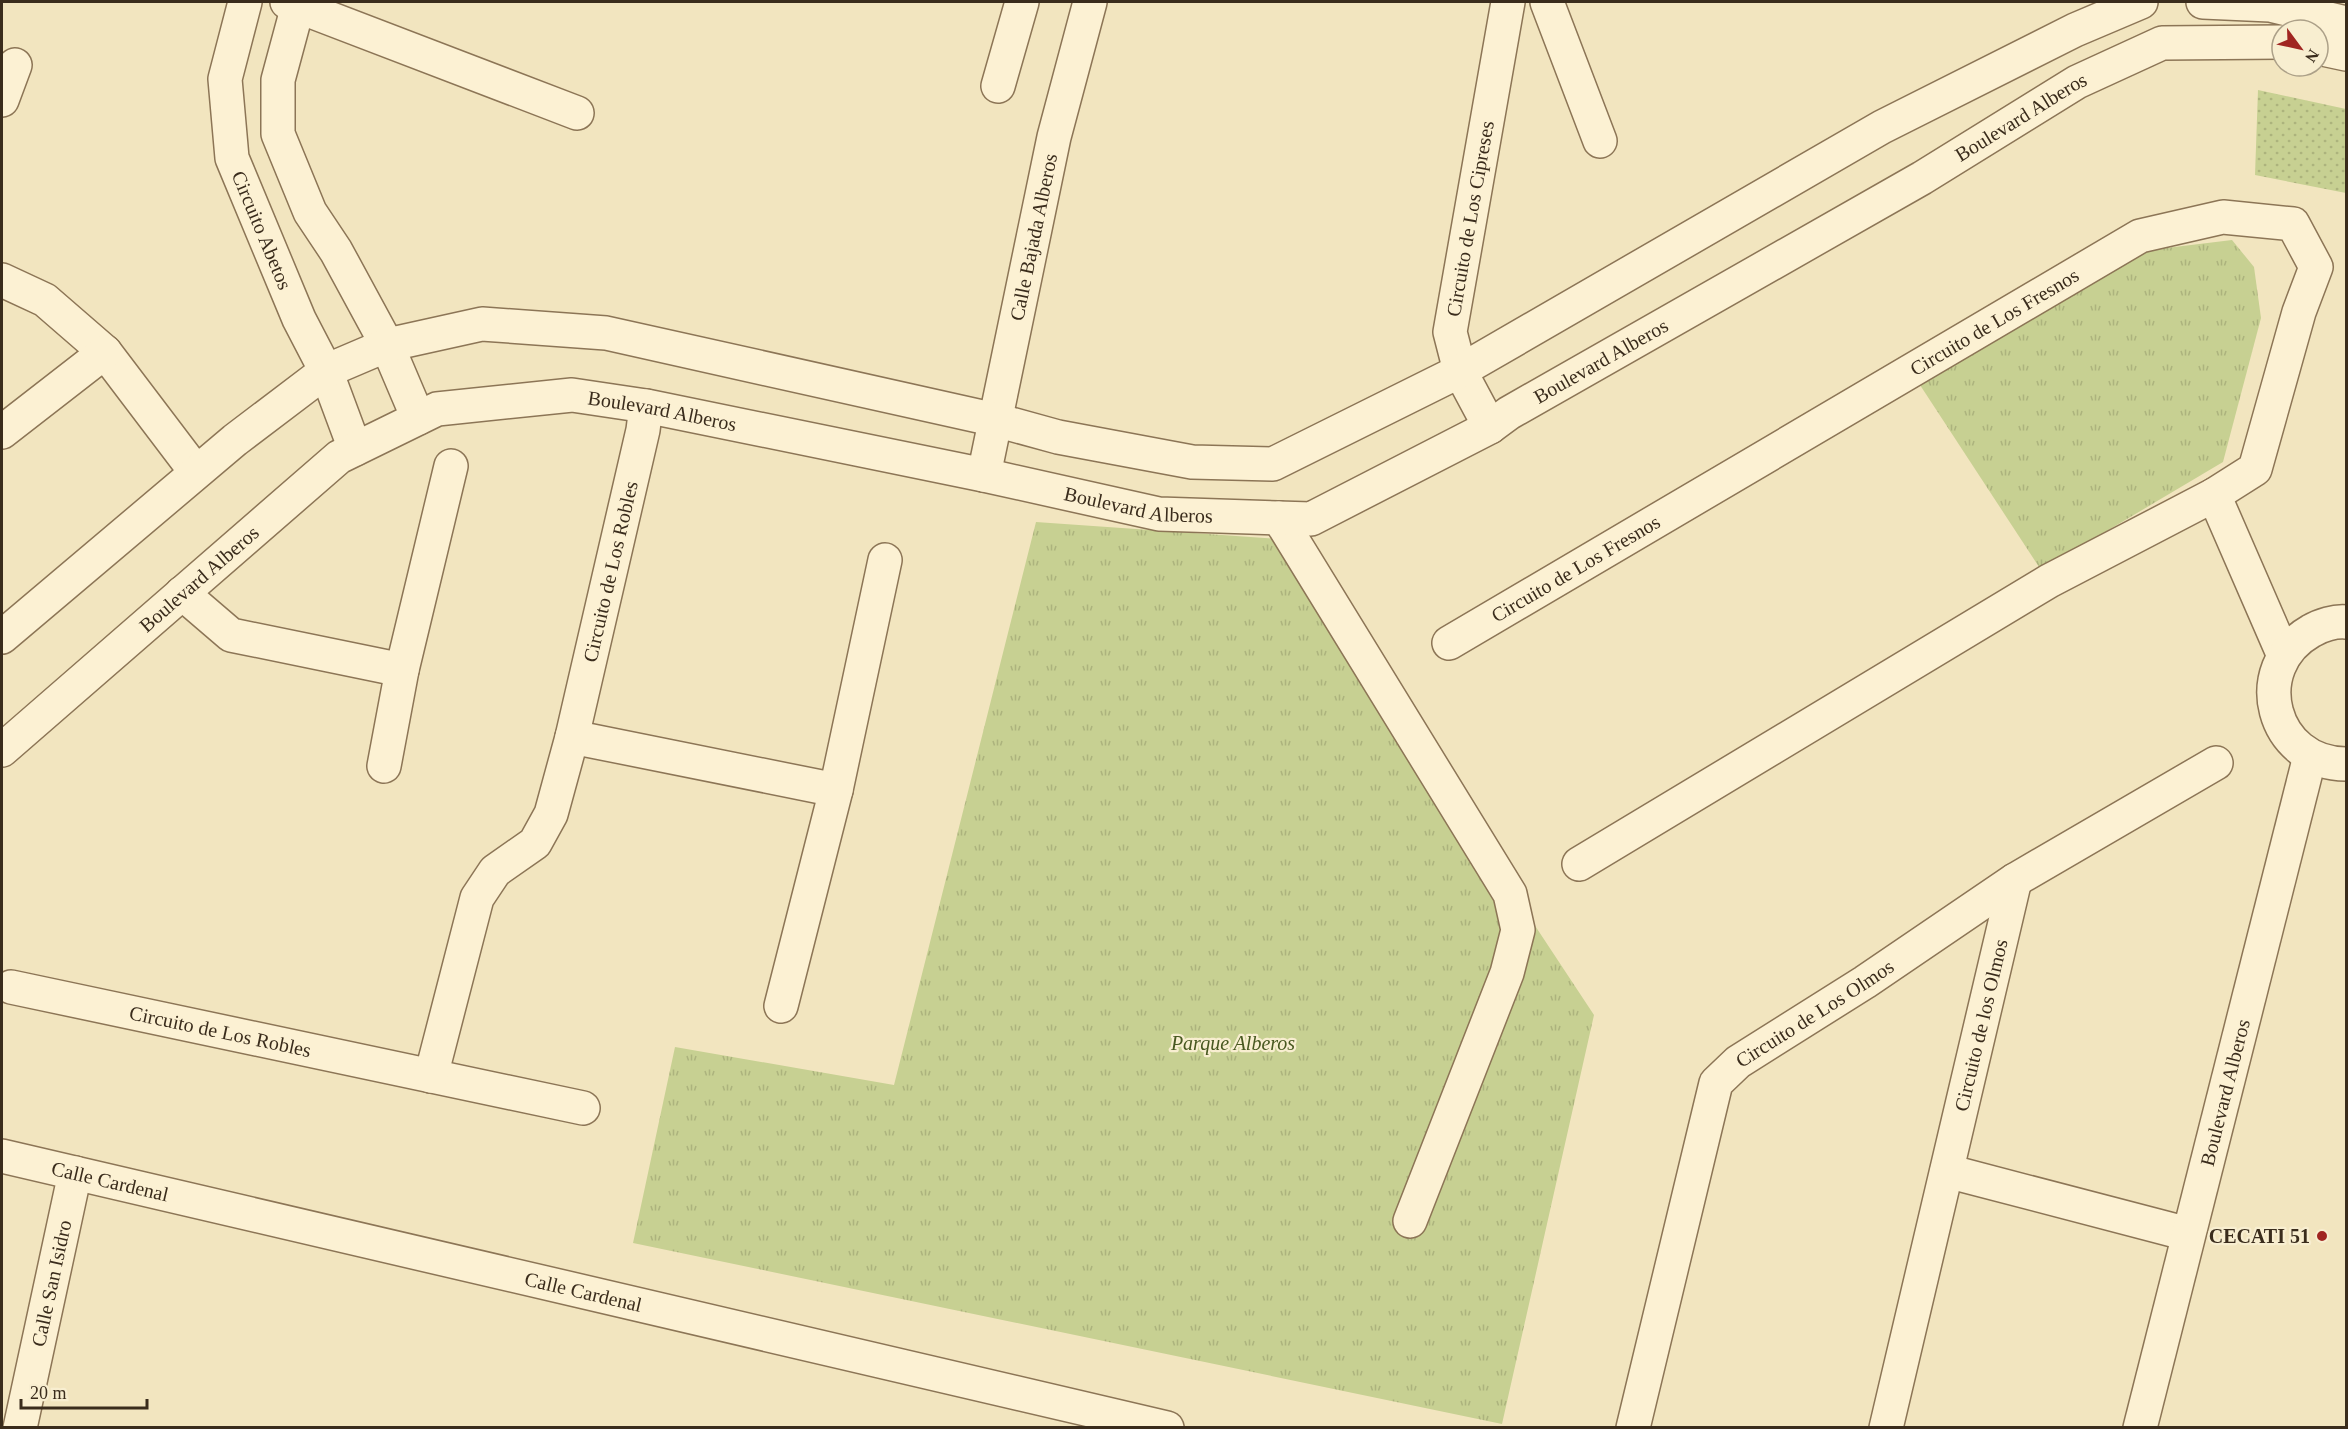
<svg xmlns="http://www.w3.org/2000/svg" width="2348" height="1429" viewBox="0 0 2348 1429" font-family="Georgia,serif">
<defs>
<pattern id="grass-dots" width="8" height="8" patternUnits="userSpaceOnUse" patternTransform="scale(1.5)"><rect width="8" height="8" fill="#c7d092"/><path d="M2 2h.1M6 6h.1" fill="none" stroke="#acb37d" stroke-width="1.8" stroke-linecap="round"/></pattern>
<pattern id="park-tufts" width="24" height="20" patternUnits="userSpaceOnUse" patternTransform="scale(1.5)"><rect width="24" height="20" fill="#c7d092"/><path d="M3 7l-1-3M5 7V3M7 7l1-3M15 17l-1-3M17 17v-4M19 17l1-3" fill="none" stroke="#acb37d"/></pattern>
</defs>
<rect width="100%" height="100%" fill="#f2e5bf"/>
<path fill="url(#grass-dots)" d="M 2258,90 L 2346,109 L 2346,193 L 2255,175 Z"/>
<g fill="url(#park-tufts)">
<path d="M 2232,240 L 2254,267 L 2261,318 L 2223,462 L 2041,570 L 1920,385 L 2150,250 Z"/>
<path d="M 1036,522 L 1280,539 L 1594,1015 L 1502,1424 L 633,1243 L 675,1047 L 894,1085 Z"/>
</g>
<g fill="none" stroke-linecap="round" stroke-linejoin="round">
<g stroke="#8c7556" stroke-width="36">
<g id="minor">
<path id="s1" d="M 245,2 L 225,79 L 232,158 L 299,319 L 326,371 L 355,449"/>
<path d="M 287,2 L 577,113"/>
<path d="M 299,2 L 278,80 L 278,134 L 310,212 L 336,251 L 387,345 L 418,418"/>
<path d="M 1547,2 L 1600,141"/>
<path d="M 2203,2 L 2270,5 L 2346,23"/>
<path d="M 2318,48 L 2346,54"/>
<path d="M 998,86 L 1022,2"/>
<path d="M 2,100 L 15,65"/>
<path d="M 2,280 L 45,300 L 105,352 L 196,472"/>
<path id="s2" d="M 1490,427 L 1460,371 L 1450,332 L 1508,2"/>
<path d="M 2,432 L 105,352"/>
<path id="s3" d="M 984,475 L 1054,137 L 1090,2"/>
<path d="M 2214,495 L 2284,656"/>
<path d="M 1279,518 L 1510,894 L 1518,930 L 1507,973 L 1410,1221"/>
<path d="M 182,593 L 231,635 L 402,670"/>
<path d="M 2346,622 C 2335,621 2321,625 2311,631 C 2246,668 2272,764 2346,764"/>
<path d="M 2,637 L 235,440 L 326,371 L 387,345 L 482,324 L 606,333 L 996,420 L 1058,437 L 1192,462 L 1273,464 L 1460,371 L 1882,127 L 2075,30 L 2141,2"/>
<path id="s4" d="M 1449,643 L 2140,236 L 2223,217 L 2293,224 L 2316,267 L 2299,312 L 2255,469 L 2214,495 L 2049,581 L 1579,864"/>
<path d="M 572,737 L 836,790"/>
<path id="s5" d="M 2,750 L 339,457 L 437,409 L 572,395 L 646,406 L 984,475 L 1159,514 L 1311,519 L 1490,427 L 1509,413 L 1922,178 L 2077,82 L 2162,43 L 2282,42"/>
<path d="M 384,766 L 402,670 L 451,466"/>
<path id="s6" d="M 11,987 L 583,1108"/>
<path d="M 781,1006 L 836,790 L 885,560"/>
<path id="s7" d="M 431,1076 L 477,898 L 495,871 L 535,843 L 551,814 L 572,737 L 643,430 L 646,406"/>
<path id="s8" d="M 2,1156 L 1167,1428"/>
<path d="M 1947,1171 L 2188,1234"/>
<path id="s9" d="M 20,1428 L 75,1173"/>
<path id="s10" d="M 1633,1428 L 1716,1083 L 1738,1062 L 1865,982 L 2015,880 L 2216,763"/>
<path id="s11" d="M 1886,1428 L 2015,880"/>
<path id="s12" d="M 2140,1428 L 2310,756"/>
</g>
</g>
<use href="#minor" stroke="#fcf1d3" stroke-width="33"/>
</g>
<circle fill="#a02521" stroke="#f8eed0" stroke-width="2" cx="2322" cy="1236" r="6"/>
<g text-anchor="middle" stroke-width="4.5" stroke-linejoin="round" paint-order="stroke">
<g font-size="20" fill="#3a2c1c" stroke="#f8eed0">
<text dy="7" stroke="none"><textPath href="#s5" startOffset="2259">Boulevard Alberos</textPath></text>
<text dy="7" stroke="none"><textPath href="#s2" startOffset="219">Circuito de Los Cipreses</textPath></text>
<text dy="7" stroke="none"><textPath href="#s1" startOffset="237">Circuito Abetos</textPath></text>
<text dy="7" stroke="none"><textPath href="#s3" startOffset="243">Calle Bajada Alberos</textPath></text>
<text dy="7" stroke="none"><textPath href="#s4" startOffset="633">Circuito de Los Fresnos</textPath></text>
<text dy="7" stroke="none"><textPath href="#s5" startOffset="1773">Boulevard Alberos</textPath></text>
<text dy="7" stroke="none"><textPath href="#s5" startOffset="783">Boulevard Alberos</textPath></text>
<text dy="7" stroke="none"><textPath href="#s5" startOffset="1269">Boulevard Alberos</textPath></text>
<text dy="7" stroke="none"><textPath href="#s4" startOffset="147">Circuito de Los Fresnos</textPath></text>
<text dy="7" stroke="none"><textPath href="#s7" startOffset="548">Circuito de Los Robles</textPath></text>
<text dy="7" stroke="none"><textPath href="#s5" startOffset="261">Boulevard Alberos</textPath></text>
<text dy="7" stroke="none"><textPath href="#s10" startOffset="476">Circuito de Los Olmos</textPath></text>
<text dy="7" stroke="none"><textPath href="#s11" startOffset="414">Circuito de los Olmos</textPath></text>
<text dy="7" stroke="none"><textPath href="#s6" startOffset="214">Circuito de Los Robles</textPath></text>
<text dy="7" stroke="none"><textPath href="#s12" startOffset="346">Boulevard Alberos</textPath></text>
<text dy="7" stroke="none"><textPath href="#s8" startOffset="111">Calle Cardenal</textPath></text>
<text dy="7" stroke="none"><textPath href="#s9" startOffset="148">Calle San Isidro</textPath></text>
<text dy="7" stroke="none"><textPath href="#s8" startOffset="597">Calle Cardenal</textPath></text>
</g>
<g font-size="20" font-style="italic" fill="#485820" stroke="#f8eed0">
<text x="1233" y="1050">Parque Alberos</text>
</g>
<g font-size="20" font-weight="bold" fill="#3a2c1c" stroke="#f8eed0" text-anchor="end">
<text x="2310" y="1243">CECATI 51</text>
</g>
</g>
<rect width="2348" height="1429" fill="none" stroke="#3a2c1c" stroke-width="6"/>
<g transform="translate(2300 48) rotate(123)"><circle r="28" fill="#f8eed0" stroke="#aca088" stroke-width="1.5"/>
<path d="M0-4.5L10 22L0 15L-10 22Z" fill="#a02521"/>
<text y="-9" font-size="16" font-weight="bold" text-anchor="middle" fill="#3a2c1c">N</text>
</g>
<path d="M21 1399v9h126v-9" fill="none" stroke="#3a2c1c" stroke-width="3"/>
<text x="30" y="1399" font-size="18" fill="#3a2c1c" stroke="#f8eed0" stroke-width="4.5" paint-order="stroke">20 m</text>
</svg>
